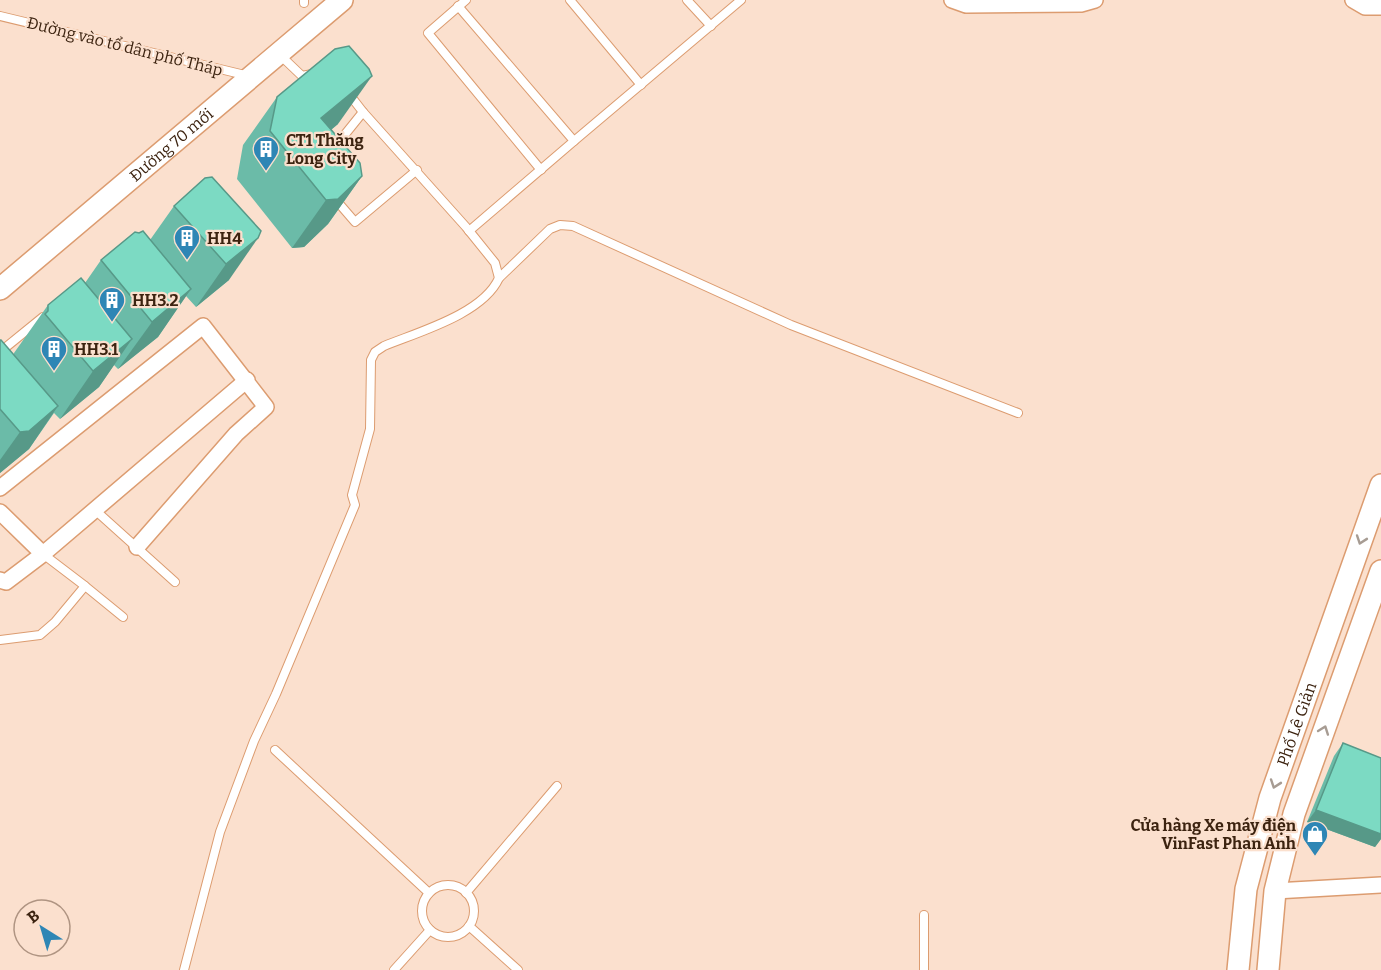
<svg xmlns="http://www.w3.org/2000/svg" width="1381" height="970" viewBox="0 0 1381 970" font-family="Bitter,serif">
<rect width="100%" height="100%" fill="#fbe0ce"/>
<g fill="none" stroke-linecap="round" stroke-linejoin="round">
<g stroke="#dc9c70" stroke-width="10">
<g id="lane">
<path d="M 304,0 L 304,3"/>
<path d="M 466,0 L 428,33 L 541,170"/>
<path d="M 570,0 L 641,85"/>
<path d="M 687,0 L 711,26"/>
<path d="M 458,6 L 574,141 L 469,231"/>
<path d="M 0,16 L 249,76"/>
<path d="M 279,54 L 302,76 L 312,74"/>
<path d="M 574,141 L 741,0"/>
<path d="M 334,148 L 363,112"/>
<path d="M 336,200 L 355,222 L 417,170"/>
<path d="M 499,278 L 550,229 L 560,225 L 573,226 L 791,325 L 1018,413"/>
<path d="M 0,352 L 43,317"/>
<path d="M 95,510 L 175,582"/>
<path d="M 85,586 L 123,617"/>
<path d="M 0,640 L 40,635 L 55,622 L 85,586 L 43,554"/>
<path d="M 275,750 L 429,893"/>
<circle cx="448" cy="911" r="26"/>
<path d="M 466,893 L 557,786"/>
<path d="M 924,915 L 924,970"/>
<path d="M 469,926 L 518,970"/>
<path d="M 184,970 L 220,832 L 254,741 L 276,694 L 355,505 L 352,495 L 370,429 L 371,360 L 375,352 L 384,346 C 418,332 483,314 499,278 L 495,263 L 466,227 L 363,112 L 349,94"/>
<path d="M 394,970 L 430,930"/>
</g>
</g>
<g stroke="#dc9c70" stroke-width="18">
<g id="street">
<path d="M 952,0 L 966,5 L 1081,4 L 1095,0"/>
<path d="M 1353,0 L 1365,7 L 1381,7"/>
<path d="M 0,488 L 203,326 L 266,407 L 236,434 L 137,547"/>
<path d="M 0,512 L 43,554"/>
<path d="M 0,580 L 6,582 L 43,554 L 247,380"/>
<path d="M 1275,891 L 1381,885"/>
</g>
</g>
<g stroke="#dc9c70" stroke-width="24">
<g id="secondary">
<path id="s1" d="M 0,289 L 342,0"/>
<path id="s2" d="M 1238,970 L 1246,889 L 1270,798 L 1381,485"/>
<path d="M 1268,970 L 1275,891 L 1294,814 L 1381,571"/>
</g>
</g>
<use href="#lane" stroke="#fff" stroke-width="8"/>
<use href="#street" stroke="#fff" stroke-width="15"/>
<use href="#secondary" stroke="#fff" stroke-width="21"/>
</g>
<g fill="#6bbba8">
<path d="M 277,97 L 338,124 L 331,130 L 362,176 L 328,224 L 304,247 L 292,248 L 237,179 L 243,145 Z"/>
<path d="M 212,177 L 229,280 L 196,307 L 186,296 L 158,337 L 118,369 L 114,365 L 99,387 L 60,419 L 54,413 L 29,449 L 0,473 L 0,340 L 14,355 L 14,353 L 48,305 L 85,283 L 101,260 L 150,240 L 174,206 Z"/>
<path d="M 1343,743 L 1381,758 L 1381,839 L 1375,847 L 1307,822 L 1334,756 Z"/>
</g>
<g fill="#579988">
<path d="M 372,76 L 338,124 L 294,160 L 321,118 Z"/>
<path d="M 362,176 L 328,224 L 304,247 L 292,248 L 326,200 Z"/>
<path d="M 258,238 L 229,280 L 196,307 L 226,264 Z"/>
<path d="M 191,289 L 158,337 L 118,369 L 152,322 Z"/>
<path d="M 132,339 L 99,387 L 60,419 L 93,371 Z"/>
<path d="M 58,406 L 29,449 L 0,473 L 0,460 L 20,432 Z"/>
<path d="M 1316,810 L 1381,834 L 1381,839 L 1375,847 L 1307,822 Z"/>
</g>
<g fill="#7cdac3" stroke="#579988" stroke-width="1.5">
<path d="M 349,46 L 369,69 L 372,76 L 321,118 L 360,163 L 362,176 L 338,199 L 326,200 L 270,131 L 277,97 L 335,49 Z"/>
<path d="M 212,177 L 261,231 L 258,238 L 226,264 L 174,206 L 205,178 Z"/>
<path d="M 143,231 L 191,289 L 152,322 L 101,260 L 135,232 L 139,233 Z"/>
<path d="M 81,278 L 132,339 L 93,371 L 45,314 L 48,311 L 48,305 Z"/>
<path d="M 0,340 L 1,340 L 58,406 L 29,431 L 20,432 L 0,409 Z"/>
<path d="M 1343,743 L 1381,758 L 1381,834 L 1316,810 Z"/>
</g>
<defs><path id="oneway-chevron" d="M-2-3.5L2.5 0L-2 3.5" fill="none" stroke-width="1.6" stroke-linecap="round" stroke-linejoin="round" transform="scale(1.5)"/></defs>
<g stroke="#a79c93">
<use href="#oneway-chevron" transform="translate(1361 540) rotate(109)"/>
<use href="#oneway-chevron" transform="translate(1324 730) rotate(-70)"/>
<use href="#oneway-chevron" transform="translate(1275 784) rotate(109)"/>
</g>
<defs>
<g id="building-pin" transform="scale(1.35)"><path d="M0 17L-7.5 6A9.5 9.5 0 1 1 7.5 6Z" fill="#2e86b5" stroke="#fbe0ce"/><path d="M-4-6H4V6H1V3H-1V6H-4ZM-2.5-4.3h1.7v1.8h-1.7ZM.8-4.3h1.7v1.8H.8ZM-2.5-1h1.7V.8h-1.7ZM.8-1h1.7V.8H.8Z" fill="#fff"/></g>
<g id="shop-pin" transform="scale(1.35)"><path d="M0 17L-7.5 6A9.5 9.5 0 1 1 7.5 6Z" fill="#2e86b5" stroke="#fbe0ce"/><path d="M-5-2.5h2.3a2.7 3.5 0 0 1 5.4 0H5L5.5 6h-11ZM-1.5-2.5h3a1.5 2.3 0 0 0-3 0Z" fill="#fff"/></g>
</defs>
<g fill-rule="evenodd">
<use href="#building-pin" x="266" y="149"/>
<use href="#building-pin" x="187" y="238"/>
<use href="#building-pin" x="112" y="300"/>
<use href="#building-pin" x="54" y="349"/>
<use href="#shop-pin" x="1315" y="834"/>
</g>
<g text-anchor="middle" stroke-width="4.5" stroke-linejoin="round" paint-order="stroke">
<g font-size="16" fill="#3c2310" stroke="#fbe0ce">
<text transform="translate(125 46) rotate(14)" y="6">Đường vào tổ dân phố Tháp</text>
<text dy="6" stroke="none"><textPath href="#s1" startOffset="224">Đường 70 mới</textPath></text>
<text dy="6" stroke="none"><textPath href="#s2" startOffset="254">Phố Lê Giản</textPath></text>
</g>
<g font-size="16" font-weight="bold" fill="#3c2310" stroke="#fbe0ce" text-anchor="start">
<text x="286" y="146">CT1 Thăng<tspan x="286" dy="18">Long City</tspan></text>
<text x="207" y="244">HH4</text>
<text x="132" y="306">HH3.2</text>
<text x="74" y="355">HH3.1</text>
<text x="1296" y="831" text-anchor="end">Cửa hàng Xe máy điện<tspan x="1296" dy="18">VinFast Phan Anh</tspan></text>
</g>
</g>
<g transform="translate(42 928) rotate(323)"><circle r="28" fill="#fbe0ce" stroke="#af9482" stroke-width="1.5"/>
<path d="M0-4.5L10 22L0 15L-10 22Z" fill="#2e86b5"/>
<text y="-9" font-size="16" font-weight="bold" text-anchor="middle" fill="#3c2310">B</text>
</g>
</svg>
